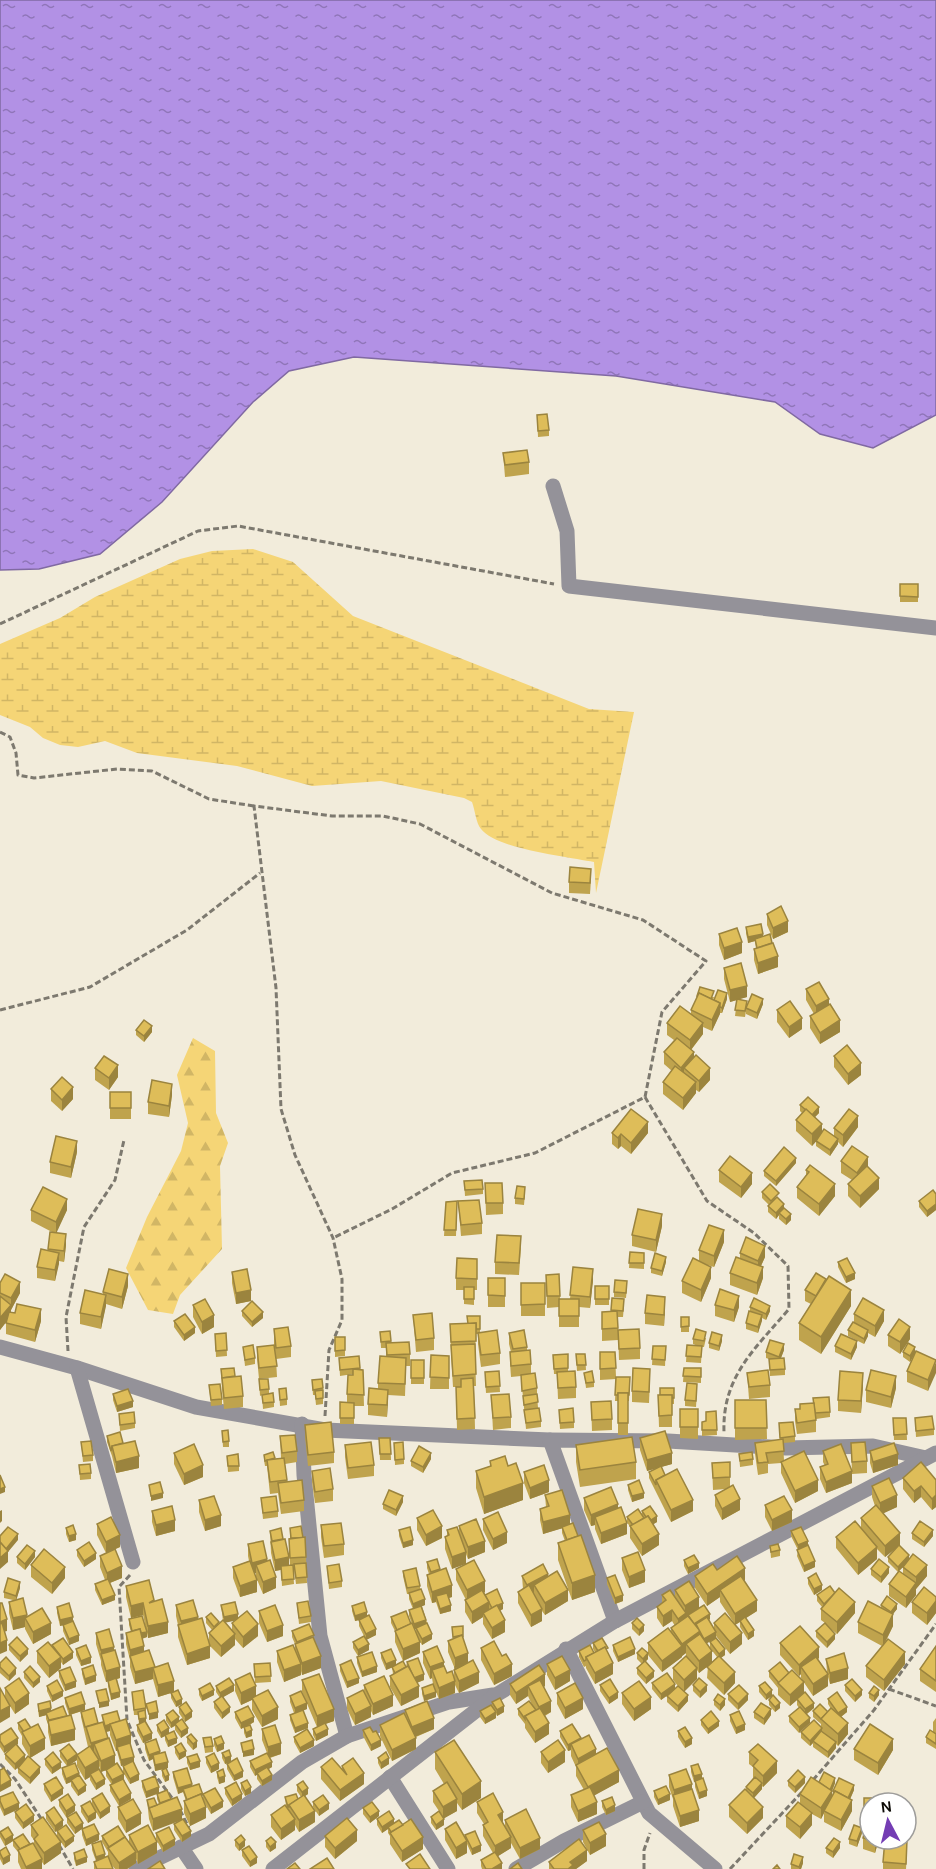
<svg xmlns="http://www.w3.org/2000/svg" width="936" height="1869" viewBox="0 0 936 1869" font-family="Karla,sans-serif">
<defs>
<pattern id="forest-firs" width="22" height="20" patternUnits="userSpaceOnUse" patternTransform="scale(1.5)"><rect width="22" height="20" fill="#f5d576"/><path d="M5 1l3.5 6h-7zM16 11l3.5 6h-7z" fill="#d1b665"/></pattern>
<pattern id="wetland-marsh" width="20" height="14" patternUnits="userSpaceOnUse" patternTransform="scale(1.5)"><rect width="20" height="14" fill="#f5d576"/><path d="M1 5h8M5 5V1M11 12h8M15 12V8" fill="none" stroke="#d1b665"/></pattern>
<pattern id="water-ripples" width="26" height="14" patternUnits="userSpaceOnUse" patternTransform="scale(1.5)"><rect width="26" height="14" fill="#b291e5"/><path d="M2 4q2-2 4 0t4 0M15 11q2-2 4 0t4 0" fill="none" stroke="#8f75b8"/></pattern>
</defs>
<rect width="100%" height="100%" fill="#f2ecdb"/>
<path fill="url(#forest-firs)" d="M 193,1038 L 215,1051 L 216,1113 L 228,1143 L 220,1166 L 222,1249 L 180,1295 L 173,1314 L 148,1310 L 126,1268 L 147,1217 L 181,1151 L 188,1123 L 177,1075 Z"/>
<path fill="url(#wetland-marsh)" d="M 253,549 L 293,562 L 353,616 L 589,709 L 634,712 L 596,893 L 594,862 C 569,857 496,849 481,829 C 476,823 475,810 472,802 L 464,798 L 381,781 L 312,786 L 237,766 L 137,753 L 105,741 L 78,747 L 60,745 L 43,738 L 30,727 L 0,715 L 0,644 L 60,618 L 95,597 L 180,559 L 212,551 Z"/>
<path fill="url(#water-ripples)" stroke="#8069a2" stroke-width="1.5" d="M 0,0 L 936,0 L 936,415 L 873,448 L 820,434 L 775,402 L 616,376 L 354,357 L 289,371 L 253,402 L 162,502 L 100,554 L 39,569 L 0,570 Z"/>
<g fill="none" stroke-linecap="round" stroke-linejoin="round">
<g stroke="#7d796f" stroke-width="3" stroke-dasharray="6 3" stroke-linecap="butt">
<path d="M 0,624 L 198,531 L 238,526 L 554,584"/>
<path d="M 0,732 L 10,737 L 16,753 L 18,775 L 34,778 L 117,769 L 152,771 L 209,799 L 254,806"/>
<path d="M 0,1010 L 90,987 L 187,930 L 260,873"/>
<path d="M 645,1097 L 707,1201 L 754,1233 L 788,1266 L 789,1309 C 756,1348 722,1376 724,1432"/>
<path d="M 68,1351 L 66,1317 L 84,1227 L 115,1180 L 124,1140"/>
<path d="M 325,1416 L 329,1350 L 342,1320 L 342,1279 L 333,1238 L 295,1155 L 281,1109 L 276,988 L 254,806 L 332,816 L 383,816 L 420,824 L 552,893 L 643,920 L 706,961 L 662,1012 L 645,1097 L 535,1153 L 452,1173 L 392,1209 L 333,1238"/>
<path d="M 130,1575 L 119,1587 L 127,1720 L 144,1760 L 175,1802"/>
<path d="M 889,1689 L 936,1706"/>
<path d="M 0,1764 L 15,1779 L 42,1820"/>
<path d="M 813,1780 L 874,1710 L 936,1624"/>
<path d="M 180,1810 L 189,1828"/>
<path d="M 59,1845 L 73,1869"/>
<path d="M 644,1869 L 644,1850 L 650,1833"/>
<path d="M 730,1869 L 802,1792"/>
</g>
<g stroke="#949299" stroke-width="15">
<path d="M 553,486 L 567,531 L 569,586 L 936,628"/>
<path d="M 0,1347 L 77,1368 L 196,1407 L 325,1430 L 550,1440"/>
<path d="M 77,1368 L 133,1562"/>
<path d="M 302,1424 L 304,1475 L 320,1636 L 347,1736"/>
<path d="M 615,1621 L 550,1440 L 668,1441 L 786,1448 L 873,1446 L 926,1458"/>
<path d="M 566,1649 L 649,1813 L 715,1869"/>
<path d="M 390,1777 L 448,1869"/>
<path d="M 181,1847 L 196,1869"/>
<path d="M 136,1869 L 209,1834 L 302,1762 L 347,1736 L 449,1702 L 493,1695"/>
<path d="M 273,1869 L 496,1695 L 615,1621 L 936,1453"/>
<path d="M 516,1869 L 564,1841 L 643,1802"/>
</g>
</g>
<g fill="#bfa34d" fill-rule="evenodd">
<path d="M 537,415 L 549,430 L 549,436 L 538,437 Z"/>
<path d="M 503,453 L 529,462 L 529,474 L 505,477 Z"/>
<rect x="900" y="584" width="18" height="18"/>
<path d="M 591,880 L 590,894 L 569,893 L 569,882 Z"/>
<path d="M 767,914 L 788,932 L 773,939 L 767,925 Z"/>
<path d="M 746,927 L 763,936 L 778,967 L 758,974 L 754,960 L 754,949 L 756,948 L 755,941 L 748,943 L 746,933 Z"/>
<path d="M 719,934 L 742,953 L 724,960 L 719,945 Z"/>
<path d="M 724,968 L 747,997 L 739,999 L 747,1006 L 763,1004 L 757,1019 L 746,1014 L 746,1011 L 745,1017 L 735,1016 L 737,1000 L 730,1002 L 724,979 Z"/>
<path d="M 806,989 L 829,1005 L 840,1032 L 820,1044 L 810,1028 L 810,1016 L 814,1014 L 806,1000 Z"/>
<path d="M 697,996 L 714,997 L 713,1000 L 727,999 L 722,1013 L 720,1013 L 712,1031 L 703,1027 L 703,1034 L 691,1050 L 694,1057 L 710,1080 L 699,1092 L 696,1090 L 696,1093 L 683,1110 L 663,1094 L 663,1082 L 672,1071 L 664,1064 L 664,1052 L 674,1040 L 667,1035 L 667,1023 L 691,1014 L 691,1010 L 697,998 Z"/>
<path d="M 777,1010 L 802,1029 L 789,1038 L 777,1022 Z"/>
<path d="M 136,1030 L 152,1032 L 144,1042 L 136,1035 Z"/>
<path d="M 834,1056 L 861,1075 L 848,1085 L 834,1067 Z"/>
<path d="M 95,1068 L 118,1077 L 109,1090 L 95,1080 Z"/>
<path d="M 51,1089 L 73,1099 L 62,1111 L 51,1101 Z"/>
<rect x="110" y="1092" width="21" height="27"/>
<path d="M 172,1095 L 169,1117 L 148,1114 L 148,1102 Z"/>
<path d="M 800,1105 L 819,1113 L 815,1117 L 822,1133 L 834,1136 L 834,1128 L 858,1127 L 843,1147 L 838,1142 L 838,1144 L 830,1156 L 816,1146 L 816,1141 L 812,1146 L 796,1131 L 796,1120 L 802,1113 L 800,1111 Z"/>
<path d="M 612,1133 L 648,1133 L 631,1154 L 621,1146 L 618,1149 L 612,1144 Z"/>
<path d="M 77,1152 L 71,1178 L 50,1173 L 50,1162 Z"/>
<path d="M 841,1161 L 868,1167 L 879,1189 L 860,1208 L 848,1196 L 848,1184 L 852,1180 L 841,1173 Z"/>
<path d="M 796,1163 L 776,1186 L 764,1176 L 764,1171 Z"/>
<path d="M 719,1170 L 752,1184 L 741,1198 L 719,1182 Z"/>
<path d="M 806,1170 L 835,1196 L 819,1216 L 797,1198 L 797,1187 L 806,1175 Z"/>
<path d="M 464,1181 L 483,1189 L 483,1194 L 465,1196 Z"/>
<path d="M 485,1183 L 503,1203 L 503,1214 L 486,1215 Z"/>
<path d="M 762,1192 L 779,1199 L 791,1220 L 786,1225 L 779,1219 L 779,1215 L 776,1219 L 768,1212 L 768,1206 L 769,1205 L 762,1198 Z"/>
<path d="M 525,1193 L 524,1205 L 515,1204 L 515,1198 Z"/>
<path d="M 936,1194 L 936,1210 L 927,1217 L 919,1207 L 919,1201 Z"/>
<path d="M 457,1201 L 456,1236 L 444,1236 L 446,1202 Z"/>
<path d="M 458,1201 L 482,1223 L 482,1234 L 461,1236 Z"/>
<path d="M 31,1210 L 67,1210 L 56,1232 L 66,1245 L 64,1262 L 59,1261 L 55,1281 L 37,1278 L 37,1267 L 48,1250 L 50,1232 L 52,1232 L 31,1221 Z"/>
<path d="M 662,1226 L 656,1252 L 632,1246 L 632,1235 Z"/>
<path d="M 724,1242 L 714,1267 L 704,1264 L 711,1278 L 701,1302 L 682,1293 L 682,1281 L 699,1261 L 699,1250 Z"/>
<path d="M 521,1247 L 519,1275 L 495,1274 L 495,1262 Z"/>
<path d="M 630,1252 L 644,1253 L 644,1269 L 629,1268 Z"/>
<path d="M 740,1253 L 765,1257 L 761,1266 L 763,1278 L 757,1295 L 730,1285 L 730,1273 L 740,1258 Z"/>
<path d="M 666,1262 L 662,1276 L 651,1273 L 651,1268 Z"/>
<path d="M 838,1262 L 855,1279 L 846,1283 L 838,1267 Z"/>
<path d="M 573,1267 L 593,1280 L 590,1308 L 579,1307 L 579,1327 L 559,1327 L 559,1307 L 547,1308 L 546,1275 L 559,1274 L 560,1299 L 570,1299 Z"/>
<path d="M 477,1270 L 477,1290 L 474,1290 L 474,1305 L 464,1304 L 464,1290 L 456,1290 L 456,1278 Z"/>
<path d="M 232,1272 L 251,1301 L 236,1304 L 232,1283 Z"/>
<rect x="488" y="1278" width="17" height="29"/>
<path d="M 0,1283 L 20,1293 L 11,1310 L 11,1312 L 41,1321 L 35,1342 L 6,1334 L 6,1322 L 0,1330 Z"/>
<rect x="521" y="1283" width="24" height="33"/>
<path d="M 128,1286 L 122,1309 L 106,1304 L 101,1329 L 80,1324 L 80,1313 L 103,1294 L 103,1292 Z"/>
<rect x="595" y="1286" width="14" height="19"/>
<path d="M 627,1287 L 626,1298 L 614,1297 L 614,1292 Z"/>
<path d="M 805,1290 L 851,1306 L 821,1354 L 799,1340 L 799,1323 L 811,1304 L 805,1301 Z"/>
<path d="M 612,1298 L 624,1305 L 623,1317 L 618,1317 L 618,1340 L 602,1341 L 602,1312 L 611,1312 Z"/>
<path d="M 193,1305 L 214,1327 L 202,1334 L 193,1317 Z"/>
<path d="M 715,1305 L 739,1307 L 734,1322 L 715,1316 Z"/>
<path d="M 750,1307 L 770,1311 L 766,1320 L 762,1318 L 758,1333 L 746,1329 L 746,1323 L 750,1311 Z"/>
<path d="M 665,1308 L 664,1326 L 645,1324 L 645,1313 Z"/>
<path d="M 242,1311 L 263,1318 L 252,1327 L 242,1316 Z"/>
<path d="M 854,1314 L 884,1321 L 875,1337 L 868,1333 L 868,1336 L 864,1344 L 848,1336 L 848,1330 L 854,1323 Z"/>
<path d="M 413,1315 L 434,1338 L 434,1350 L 416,1352 Z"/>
<path d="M 480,1316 L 480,1333 L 500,1353 L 500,1364 L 481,1367 L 478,1344 L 478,1334 L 476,1334 L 475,1353 L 476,1386 L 474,1386 L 475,1429 L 457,1430 L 456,1387 L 461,1387 L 453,1387 L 451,1353 L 450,1324 L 467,1324 Z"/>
<rect x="681" y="1317" width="8" height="15"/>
<path d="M 174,1321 L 195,1333 L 184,1341 L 174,1327 Z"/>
<path d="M 274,1329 L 291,1346 L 291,1357 L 276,1359 L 277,1377 L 259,1379 L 257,1358 L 257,1347 L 274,1345 Z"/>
<path d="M 618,1330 L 640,1348 L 640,1359 L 619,1360 Z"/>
<path d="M 390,1331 L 391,1342 L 410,1354 L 410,1366 L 406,1366 L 405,1396 L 388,1395 L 387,1417 L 368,1415 L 368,1404 L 378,1389 L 378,1383 L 386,1357 L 386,1348 L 381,1348 L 380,1332 Z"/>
<path d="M 226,1333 L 227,1356 L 216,1357 L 215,1334 Z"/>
<path d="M 509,1333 L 527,1347 L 527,1351 L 531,1364 L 531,1374 L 537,1388 L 537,1394 L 538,1408 L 541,1421 L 541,1427 L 526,1429 L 521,1376 L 511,1377 L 510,1363 L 510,1352 L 511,1352 L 509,1344 Z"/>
<path d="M 888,1335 L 910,1339 L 900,1354 L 888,1346 Z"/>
<path d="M 335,1337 L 345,1337 L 345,1356 L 335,1357 Z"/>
<path d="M 706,1338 L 704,1347 L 702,1347 L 701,1363 L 686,1362 L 687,1345 L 698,1346 L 693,1344 L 693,1339 Z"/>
<path d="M 722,1341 L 719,1351 L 709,1348 L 709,1343 Z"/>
<path d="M 653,1346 L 666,1346 L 665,1366 L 652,1365 Z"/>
<path d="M 835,1346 L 857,1347 L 851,1360 L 835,1352 Z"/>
<path d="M 243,1347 L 255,1358 L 255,1364 L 245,1366 Z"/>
<path d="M 784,1350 L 781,1358 L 785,1369 L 785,1375 L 770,1376 L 769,1359 L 766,1358 L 766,1352 Z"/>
<path d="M 600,1352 L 615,1352 L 616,1377 L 630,1377 L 629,1401 L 628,1401 L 628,1435 L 618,1435 L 618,1401 L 615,1401 L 616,1379 L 600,1380 Z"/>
<path d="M 903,1352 L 915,1353 L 936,1360 L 928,1391 L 907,1382 L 907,1371 L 915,1354 L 910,1362 L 903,1357 Z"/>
<path d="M 568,1354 L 568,1371 L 576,1387 L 576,1398 L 558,1399 L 557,1374 L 554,1374 L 553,1355 Z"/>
<path d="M 576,1354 L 585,1354 L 586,1370 L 577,1371 Z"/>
<path d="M 431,1355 L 449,1356 L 449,1389 L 430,1389 Z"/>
<path d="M 359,1356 L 360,1369 L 363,1370 L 364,1406 L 354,1406 L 354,1424 L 340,1424 L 340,1402 L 347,1403 L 347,1394 L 353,1374 L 340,1376 L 339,1358 Z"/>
<rect x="411" y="1360" width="13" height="24"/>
<path d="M 684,1368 L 701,1368 L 701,1383 L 683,1382 Z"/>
<path d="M 221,1369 L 243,1396 L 243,1407 L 224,1409 L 222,1389 Z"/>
<path d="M 499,1371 L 500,1392 L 486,1393 L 485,1377 Z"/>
<path d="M 584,1373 L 594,1382 L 594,1387 L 586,1388 Z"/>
<path d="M 747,1373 L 770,1385 L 770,1397 L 749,1399 Z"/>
<path d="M 259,1379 L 269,1389 L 269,1394 L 274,1402 L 274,1407 L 263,1409 L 262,1395 L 260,1396 Z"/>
<path d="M 312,1380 L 323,1388 L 323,1404 L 316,1405 L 315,1395 L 313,1395 Z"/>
<path d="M 650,1380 L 649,1403 L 632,1402 L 632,1391 Z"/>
<path d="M 863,1384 L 861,1413 L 838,1411 L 838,1400 Z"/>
<path d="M 209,1385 L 222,1399 L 222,1405 L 211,1406 Z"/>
<path d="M 674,1388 L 674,1404 L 672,1404 L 672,1427 L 659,1427 L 658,1395 L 660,1395 Z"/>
<path d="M 896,1388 L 891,1408 L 866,1402 L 866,1390 Z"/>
<path d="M 279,1389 L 287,1399 L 287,1405 L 280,1406 Z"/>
<path d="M 697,1390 L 696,1407 L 685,1406 L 685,1400 Z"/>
<path d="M 113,1394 L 133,1407 L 117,1412 L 113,1400 Z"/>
<path d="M 491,1395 L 511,1417 L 511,1428 L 493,1430 Z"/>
<path d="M 735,1400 L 766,1400 L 767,1439 L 735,1440 Z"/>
<path d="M 591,1402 L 612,1419 L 612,1430 L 592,1431 Z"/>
<path d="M 800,1404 L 830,1412 L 830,1417 L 816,1419 L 816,1432 L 797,1434 L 795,1421 L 795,1409 L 800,1409 Z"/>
<path d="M 680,1409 L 698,1409 L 698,1439 L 680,1438 Z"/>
<path d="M 559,1410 L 574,1422 L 574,1428 L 560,1429 Z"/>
<path d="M 716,1411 L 717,1435 L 702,1436 L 702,1422 L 706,1421 Z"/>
<path d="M 119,1414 L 135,1423 L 135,1428 L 120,1431 Z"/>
<path d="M 893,1418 L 906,1418 L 907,1440 L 894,1440 Z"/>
<path d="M 915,1418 L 934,1429 L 934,1435 L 916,1437 Z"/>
<path d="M 779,1423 L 795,1436 L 795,1442 L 783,1443 L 784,1460 L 818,1491 L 795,1503 L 781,1473 L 781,1463 L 768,1464 L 768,1473 L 758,1475 L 755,1454 L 755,1443 L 780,1440 Z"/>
<path d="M 305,1425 L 334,1452 L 334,1463 L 308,1466 L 305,1436 Z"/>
<path d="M 222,1431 L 229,1441 L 229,1447 L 223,1447 Z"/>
<path d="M 107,1436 L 139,1468 L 116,1473 L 112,1456 L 107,1442 Z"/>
<path d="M 280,1436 L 297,1451 L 297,1462 L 285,1464 L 287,1482 L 304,1500 L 304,1511 L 281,1514 L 278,1493 L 270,1494 L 267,1466 L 265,1466 L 264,1460 L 264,1455 L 275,1459 L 281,1458 Z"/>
<path d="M 379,1438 L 390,1438 L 391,1460 L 380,1460 Z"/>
<path d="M 640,1438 L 672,1464 L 661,1467 L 665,1475 L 693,1511 L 671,1522 L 649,1478 L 649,1472 L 657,1468 L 647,1471 L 640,1450 Z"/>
<path d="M 81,1442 L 93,1455 L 93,1461 L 83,1462 Z"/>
<path d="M 394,1443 L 404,1459 L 404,1464 L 395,1465 Z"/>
<path d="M 851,1443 L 867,1461 L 867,1473 L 852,1474 Z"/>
<path d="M 345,1445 L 374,1465 L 374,1476 L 348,1479 L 345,1457 Z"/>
<path d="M 576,1445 L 636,1462 L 636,1479 L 580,1487 L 576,1462 Z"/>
<path d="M 823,1451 L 852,1483 L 826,1493 L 820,1479 L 820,1467 L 825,1466 L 823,1462 Z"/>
<path d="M 870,1451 L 898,1465 L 873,1473 L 870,1463 Z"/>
<path d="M 174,1453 L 203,1477 L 184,1485 L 174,1464 Z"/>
<path d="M 739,1454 L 753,1459 L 753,1465 L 740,1467 Z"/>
<path d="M 227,1456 L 239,1466 L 239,1471 L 228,1472 Z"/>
<path d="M 431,1459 L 423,1473 L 411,1466 L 411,1461 Z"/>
<path d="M 490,1461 L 508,1466 L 523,1500 L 484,1514 L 476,1488 L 476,1471 L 490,1466 Z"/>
<path d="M 712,1463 L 730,1477 L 730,1486 L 740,1510 L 722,1520 L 715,1506 L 715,1495 L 726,1489 L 713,1490 Z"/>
<path d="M 79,1465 L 91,1473 L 91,1479 L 80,1480 Z"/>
<path d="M 312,1471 L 333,1489 L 333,1501 L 315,1503 L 312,1482 Z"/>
<path d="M 524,1472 L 549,1492 L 530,1499 L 524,1483 Z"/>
<path d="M 903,1478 L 936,1480 L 936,1507 L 932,1510 L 921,1497 L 914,1503 L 903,1489 Z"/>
<path d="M 628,1485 L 644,1498 L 632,1502 L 628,1490 Z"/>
<path d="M 872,1486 L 897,1507 L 883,1513 L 899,1545 L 909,1559 L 927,1576 L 916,1589 L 916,1595 L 906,1608 L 889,1596 L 889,1584 L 898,1572 L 888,1562 L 888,1557 L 895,1549 L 885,1557 L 877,1549 L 877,1559 L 858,1575 L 836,1548 L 836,1537 L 861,1527 L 861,1518 L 875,1506 L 872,1497 ZM 903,1567 L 903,1574 L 899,1571 Z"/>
<path d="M 545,1495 L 570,1524 L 595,1592 L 572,1600 L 558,1560 L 558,1543 L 565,1541 L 562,1533 L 562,1528 L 543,1534 L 540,1520 L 540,1509 L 546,1507 Z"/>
<path d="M 261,1498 L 278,1511 L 278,1517 L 263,1519 Z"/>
<path d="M 584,1498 L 618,1508 L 627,1534 L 601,1544 L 595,1529 L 595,1525 L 591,1526 L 584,1510 Z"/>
<path d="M 199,1500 L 221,1526 L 205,1531 L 199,1512 Z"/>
<path d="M 403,1502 L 396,1516 L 383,1509 L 383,1504 Z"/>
<path d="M 765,1505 L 792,1522 L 772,1531 L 765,1517 Z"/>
<path d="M 152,1511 L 175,1531 L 156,1536 L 152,1522 Z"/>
<path d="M 642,1511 L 657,1522 L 653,1524 L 659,1545 L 642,1556 L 630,1538 L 630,1527 L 627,1522 L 627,1517 L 642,1514 Z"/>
<path d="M 417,1518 L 442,1538 L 426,1546 L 417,1530 Z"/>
<path d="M 483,1519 L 507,1543 L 493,1550 L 483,1530 Z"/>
<path d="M 97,1524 L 120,1547 L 107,1553 L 122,1578 L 110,1583 L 115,1600 L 102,1605 L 95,1590 L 95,1584 L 105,1580 L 100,1567 L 100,1556 L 106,1553 L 97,1535 Z"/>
<path d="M 321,1525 L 344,1544 L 344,1555 L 324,1558 L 321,1537 Z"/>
<path d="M 459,1526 L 485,1552 L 468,1559 L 466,1554 L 452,1569 L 445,1549 L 445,1537 L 447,1536 L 447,1530 L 459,1534 Z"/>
<path d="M 66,1528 L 76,1540 L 69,1542 L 66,1534 Z"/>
<path d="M 290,1528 L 303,1538 L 306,1557 L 307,1583 L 296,1584 L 294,1569 L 293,1569 L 294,1584 L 282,1586 L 281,1570 L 275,1571 L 271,1553 L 270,1531 L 283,1539 L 289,1565 L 290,1565 L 289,1550 L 289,1539 L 290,1538 Z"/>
<path d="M 399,1530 L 413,1545 L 403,1548 L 399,1536 Z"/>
<path d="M 791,1531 L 808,1546 L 815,1567 L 804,1572 L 797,1556 L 798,1550 L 791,1536 Z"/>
<path d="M 912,1533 L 933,1536 L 924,1547 L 912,1539 Z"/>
<path d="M 248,1544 L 267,1561 L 276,1588 L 263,1594 L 256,1577 L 256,1573 L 254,1574 L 257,1592 L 240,1597 L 233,1578 L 233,1567 L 249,1561 L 248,1556 Z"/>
<path d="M 770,1546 L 780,1550 L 780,1556 L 771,1558 Z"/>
<path d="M 77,1550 L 96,1559 L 84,1567 L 77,1556 Z"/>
<path d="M 17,1557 L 35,1557 L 25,1570 L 17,1563 Z"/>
<path d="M 622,1558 L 645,1582 L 629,1588 L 622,1570 Z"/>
<path d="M 684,1560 L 699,1568 L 688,1574 L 684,1566 Z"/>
<path d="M 427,1562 L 440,1570 L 452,1597 L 449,1598 L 451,1611 L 440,1614 L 436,1602 L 432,1603 L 427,1586 L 427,1575 L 429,1574 L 427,1568 Z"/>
<path d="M 31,1565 L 65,1578 L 52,1594 L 31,1577 Z"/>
<path d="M 327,1566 L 342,1581 L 342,1587 L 329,1589 Z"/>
<path d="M 456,1569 L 485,1592 L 484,1593 L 485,1595 L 503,1609 L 500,1611 L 505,1632 L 492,1639 L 483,1624 L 483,1617 L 472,1624 L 465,1612 L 465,1600 L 466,1600 L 456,1580 Z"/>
<path d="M 871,1569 L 889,1573 L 881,1583 L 871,1575 Z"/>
<path d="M 717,1570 L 745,1580 L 744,1581 L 757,1611 L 746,1618 L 754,1636 L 748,1640 L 740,1627 L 740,1622 L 735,1625 L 742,1644 L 730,1654 L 716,1636 L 716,1638 L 706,1643 L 712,1662 L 717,1657 L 710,1648 L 710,1642 L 725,1655 L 721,1658 L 735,1683 L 724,1695 L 707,1678 L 708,1666 L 699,1673 L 697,1670 L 697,1679 L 684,1691 L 688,1701 L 678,1712 L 667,1702 L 667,1696 L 671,1692 L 661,1700 L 652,1689 L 652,1683 L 675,1689 L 678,1686 L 673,1680 L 673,1668 L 686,1656 L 686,1653 L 682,1656 L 682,1655 L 682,1657 L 662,1672 L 648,1655 L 648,1643 L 671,1631 L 671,1628 L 675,1626 L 672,1621 L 663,1627 L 657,1618 L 657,1607 L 662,1603 L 662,1595 L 675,1597 L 675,1590 L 699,1608 L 710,1619 L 709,1620 L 714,1629 L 714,1623 L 734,1623 L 720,1602 L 720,1597 L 707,1606 L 695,1588 L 695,1576 Z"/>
<path d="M 403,1571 L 420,1586 L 420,1589 L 425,1605 L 422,1606 L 432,1639 L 422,1645 L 416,1634 L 416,1629 L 414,1629 L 420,1653 L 403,1661 L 395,1642 L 395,1631 L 391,1623 L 391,1617 L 412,1624 L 409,1616 L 409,1610 L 413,1609 L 409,1599 L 409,1594 L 407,1594 L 403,1576 Z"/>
<path d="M 522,1576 L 548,1576 L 568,1601 L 545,1615 L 542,1611 L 542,1621 L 531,1627 L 518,1603 L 518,1592 L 523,1589 Z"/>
<path d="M 607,1578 L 623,1601 L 615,1604 L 607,1584 Z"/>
<path d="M 808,1578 L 822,1590 L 814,1595 L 808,1584 Z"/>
<path d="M 126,1586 L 154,1601 L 168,1633 L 148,1638 L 143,1615 L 131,1618 L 126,1597 Z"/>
<path d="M 20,1588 L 16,1600 L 27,1617 L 51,1634 L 33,1644 L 25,1629 L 25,1627 L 13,1630 L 9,1613 L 9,1602 L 13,1600 L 4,1598 L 4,1592 Z"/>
<path d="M 835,1593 L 855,1613 L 837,1634 L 827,1626 L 835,1639 L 827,1648 L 816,1637 L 816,1631 L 825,1623 L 821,1620 L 821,1609 L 822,1607 L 817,1601 L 817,1595 Z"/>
<path d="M 936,1597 L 936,1613 L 927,1625 L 912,1613 L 912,1602 Z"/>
<path d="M 297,1603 L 311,1616 L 311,1622 L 299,1624 Z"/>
<path d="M 176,1605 L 198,1619 L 209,1641 L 209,1633 L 212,1630 L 206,1623 L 206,1617 L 219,1624 L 223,1621 L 221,1605 L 258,1636 L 243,1648 L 235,1639 L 235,1645 L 221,1657 L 210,1646 L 210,1658 L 187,1665 L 178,1637 L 178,1625 L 176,1616 ZM 236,1620 L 232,1623 L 232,1630 L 225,1622 Z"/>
<path d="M 881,1605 L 897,1609 L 893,1614 L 893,1626 L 885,1643 L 905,1664 L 884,1691 L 866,1677 L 866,1666 L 882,1646 L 858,1633 L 858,1622 L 881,1608 Z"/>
<path d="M 352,1606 L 367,1616 L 376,1635 L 366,1640 L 359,1626 L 359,1620 L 355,1621 L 352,1611 Z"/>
<path d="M 57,1607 L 79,1641 L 69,1645 L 63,1631 L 63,1625 L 60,1626 L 57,1613 Z"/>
<path d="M 259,1611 L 283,1636 L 267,1642 L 259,1623 Z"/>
<path d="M 129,1619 L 147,1637 L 142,1639 L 144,1651 L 182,1704 L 176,1707 L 171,1698 L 171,1693 L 158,1697 L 153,1679 L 135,1684 L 130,1667 L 130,1660 L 126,1644 L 126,1633 L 131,1632 L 129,1625 Z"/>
<path d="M 632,1623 L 644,1631 L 639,1636 L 632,1629 Z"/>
<path d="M 463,1626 L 463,1638 L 468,1663 L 479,1683 L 459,1693 L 455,1685 L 455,1693 L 439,1699 L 434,1687 L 436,1697 L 424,1701 L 422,1694 L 422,1688 L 433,1684 L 432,1678 L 430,1679 L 423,1663 L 423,1652 L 444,1666 L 447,1673 L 454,1676 L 454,1670 L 455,1669 L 448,1652 L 448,1641 L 453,1639 L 452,1627 Z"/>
<path d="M 292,1631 L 314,1638 L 321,1668 L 302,1675 L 301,1671 L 301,1675 L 284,1682 L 277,1662 L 277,1651 L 295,1649 L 295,1644 L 292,1637 Z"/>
<path d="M 96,1633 L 114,1651 L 120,1678 L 117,1679 L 120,1697 L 111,1700 L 108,1686 L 108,1681 L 106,1682 L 101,1665 L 101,1661 L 96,1644 Z"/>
<path d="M 353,1642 L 369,1650 L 358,1656 L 353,1648 Z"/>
<path d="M 593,1643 L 608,1653 L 613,1674 L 595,1684 L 586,1668 L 586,1666 L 584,1667 L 579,1657 L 579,1651 L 595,1652 L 593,1649 Z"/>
<path d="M 780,1643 L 819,1658 L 818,1659 L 827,1672 L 826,1659 L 848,1679 L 830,1684 L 828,1677 L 828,1686 L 813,1696 L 801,1678 L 801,1674 L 799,1676 L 780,1655 Z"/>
<path d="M 9,1645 L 28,1654 L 20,1662 L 9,1650 Z"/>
<path d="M 52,1645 L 73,1658 L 63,1665 L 61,1662 L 61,1668 L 49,1678 L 37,1663 L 37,1651 L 52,1647 Z"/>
<path d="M 613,1645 L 635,1654 L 618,1662 L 613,1651 Z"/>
<path d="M 936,1646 L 936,1692 L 920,1681 L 920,1669 Z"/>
<path d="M 481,1648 L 512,1676 L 494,1685 L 481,1660 Z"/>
<path d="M 76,1649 L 91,1663 L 81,1666 L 76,1655 Z"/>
<path d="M 381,1653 L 396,1665 L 406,1667 L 407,1662 L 424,1680 L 417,1683 L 419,1697 L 401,1706 L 390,1687 L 390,1676 L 393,1674 L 392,1667 L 386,1670 L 381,1658 Z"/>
<path d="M 637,1653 L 648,1659 L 646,1661 L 654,1677 L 646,1684 L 637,1674 L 637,1668 L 642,1664 L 637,1659 Z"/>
<path d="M 357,1657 L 377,1672 L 362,1677 L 357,1663 Z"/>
<path d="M 0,1663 L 16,1674 L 9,1681 L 0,1673 Z"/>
<path d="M 270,1663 L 271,1682 L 255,1683 L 256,1696 L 278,1719 L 262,1727 L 252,1710 L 252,1700 L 241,1705 L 235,1691 L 235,1680 L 255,1682 L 254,1664 Z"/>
<path d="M 547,1664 L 570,1681 L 555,1690 L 547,1675 Z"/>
<path d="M 340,1665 L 359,1683 L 347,1688 L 340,1671 Z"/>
<path d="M 82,1669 L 96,1681 L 85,1685 L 82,1674 Z"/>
<path d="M 59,1671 L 76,1687 L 65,1691 L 59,1677 Z"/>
<path d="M 769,1671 L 804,1694 L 814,1708 L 807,1714 L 799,1733 L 789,1722 L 789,1716 L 799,1708 L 797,1705 L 797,1700 L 790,1706 L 778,1695 L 778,1688 L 769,1677 Z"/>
<path d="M 24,1672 L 40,1682 L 33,1688 L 24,1678 Z"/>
<path d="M 302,1680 L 334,1721 L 325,1724 L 328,1735 L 316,1741 L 313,1735 L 313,1729 L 317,1727 L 302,1692 Z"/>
<path d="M 510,1684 L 545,1686 L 544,1687 L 551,1712 L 545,1716 L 549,1734 L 535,1743 L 525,1728 L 525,1724 L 518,1715 L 518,1709 L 533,1707 L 528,1696 L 516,1704 L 510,1695 Z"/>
<path d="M 364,1685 L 393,1706 L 373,1715 L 371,1711 L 371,1717 L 355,1725 L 347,1709 L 347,1698 L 364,1693 Z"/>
<path d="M 600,1685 L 618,1698 L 609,1704 L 600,1691 Z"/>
<path d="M 693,1685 L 707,1691 L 700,1698 L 693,1691 Z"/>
<path d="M 845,1685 L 862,1695 L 855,1702 L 845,1691 Z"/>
<path d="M 47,1686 L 63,1696 L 52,1702 L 47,1691 Z"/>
<path d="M 216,1686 L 234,1691 L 223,1697 L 230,1712 L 222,1719 L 214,1708 L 214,1702 L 220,1698 L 216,1692 Z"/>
<path d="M 759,1686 L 772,1696 L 766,1700 L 759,1692 Z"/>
<path d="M 5,1688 L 29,1704 L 15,1714 L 10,1706 L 10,1717 L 5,1697 Z"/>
<path d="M 199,1689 L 214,1695 L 202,1701 L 199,1695 Z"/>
<path d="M 132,1692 L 146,1708 L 146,1723 L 152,1739 L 143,1743 L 137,1731 L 137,1725 L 139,1724 L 138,1715 L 134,1715 Z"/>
<path d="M 557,1693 L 583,1709 L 565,1719 L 557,1704 Z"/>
<path d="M 622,1693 L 651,1709 L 634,1721 L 622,1704 Z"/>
<path d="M 869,1693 L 879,1695 L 874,1702 L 869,1698 Z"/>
<path d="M 728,1694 L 748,1700 L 738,1710 L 728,1700 Z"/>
<path d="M 290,1696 L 307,1709 L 303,1710 L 308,1728 L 295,1733 L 290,1720 L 290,1715 L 294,1713 L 290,1702 Z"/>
<path d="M 65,1698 L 85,1710 L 70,1715 L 75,1740 L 51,1746 L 48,1732 L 48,1724 L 46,1719 L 46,1715 L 39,1717 L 38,1710 L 38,1704 L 51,1711 L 67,1716 L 69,1715 L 65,1703 Z"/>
<path d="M 828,1699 L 847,1712 L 841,1717 L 848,1734 L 838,1746 L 836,1744 L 836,1748 L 828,1758 L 813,1747 L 813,1743 L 810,1746 L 801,1738 L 801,1732 L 821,1727 L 821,1724 L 813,1717 L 813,1711 L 828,1712 L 831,1709 L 828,1704 Z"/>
<path d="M 714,1700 L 725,1705 L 720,1711 L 714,1705 Z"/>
<path d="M 769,1700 L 780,1708 L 775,1712 L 769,1705 Z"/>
<path d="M 492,1702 L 504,1712 L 497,1716 L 496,1714 L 496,1718 L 485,1724 L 480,1717 L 480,1711 L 492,1707 Z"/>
<path d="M 179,1707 L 192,1717 L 185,1722 L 179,1713 Z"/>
<path d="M 405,1710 L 434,1729 L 416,1737 L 416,1749 L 392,1761 L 380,1736 L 380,1725 L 405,1715 Z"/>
<path d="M 81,1712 L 98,1723 L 103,1722 L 102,1715 L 120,1721 L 131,1746 L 133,1762 L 139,1780 L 130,1784 L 123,1772 L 123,1766 L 126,1764 L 121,1766 L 117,1751 L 116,1751 L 110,1735 L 110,1731 L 106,1732 L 115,1764 L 124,1779 L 131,1799 L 119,1806 L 110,1791 L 110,1785 L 112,1785 L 106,1776 L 106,1770 L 101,1772 L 99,1766 L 99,1769 L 105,1784 L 96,1790 L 90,1780 L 90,1777 L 85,1780 L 77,1766 L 77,1755 L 88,1747 L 81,1717 Z"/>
<path d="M 235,1712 L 254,1722 L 248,1726 L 252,1736 L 246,1738 L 244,1733 L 244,1727 L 241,1729 L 235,1718 Z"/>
<path d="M 754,1712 L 771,1715 L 764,1725 L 754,1718 Z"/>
<path d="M 166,1715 L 179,1722 L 188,1733 L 181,1738 L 175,1730 L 175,1726 L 171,1728 L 166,1721 Z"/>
<path d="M 730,1715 L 745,1730 L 736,1734 L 730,1721 Z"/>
<path d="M 936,1718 L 936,1749 L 926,1743 L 926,1737 L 933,1732 L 933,1722 Z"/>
<path d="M 701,1720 L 719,1726 L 708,1734 L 701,1725 Z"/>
<path d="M 18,1723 L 45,1749 L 30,1758 L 22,1744 L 22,1736 L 18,1729 Z"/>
<path d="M 157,1725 L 169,1733 L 177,1743 L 168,1747 L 165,1740 L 165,1736 L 161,1738 L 157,1731 Z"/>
<path d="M 262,1729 L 281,1754 L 270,1758 L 272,1767 L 269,1769 L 272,1780 L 262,1786 L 257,1779 L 257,1774 L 255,1776 L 250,1767 L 250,1761 L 267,1753 L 262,1740 Z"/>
<path d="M 363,1730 L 381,1746 L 371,1751 L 363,1736 Z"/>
<path d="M 560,1731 L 581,1739 L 596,1754 L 619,1782 L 594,1795 L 597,1814 L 578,1822 L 571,1807 L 571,1795 L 584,1790 L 576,1776 L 576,1767 L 571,1756 L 571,1750 L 568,1751 L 560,1737 Z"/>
<path d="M 678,1731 L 692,1744 L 685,1748 L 678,1737 Z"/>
<path d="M 0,1735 L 18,1744 L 16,1745 L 25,1760 L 40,1773 L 30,1784 L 18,1773 L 18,1768 L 20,1765 L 15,1770 L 5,1759 L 5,1754 L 12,1748 L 4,1753 L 0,1747 Z"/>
<path d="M 187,1737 L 197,1747 L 193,1750 L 187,1743 Z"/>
<path d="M 294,1737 L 314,1746 L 300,1753 L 294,1742 Z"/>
<path d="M 203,1738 L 213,1746 L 213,1752 L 205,1753 Z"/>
<path d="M 214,1739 L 224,1749 L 217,1752 L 214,1745 Z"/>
<path d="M 145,1743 L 160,1753 L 168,1768 L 155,1771 L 153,1759 L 149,1761 L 145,1749 Z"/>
<path d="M 175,1747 L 186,1756 L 179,1760 L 175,1753 Z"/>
<path d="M 854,1749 L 893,1750 L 878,1775 L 854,1760 Z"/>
<path d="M 60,1751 L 77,1760 L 70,1764 L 79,1775 L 86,1791 L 78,1796 L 71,1786 L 71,1782 L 66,1784 L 62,1774 L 62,1768 L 67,1766 L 60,1757 Z"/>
<path d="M 435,1752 L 481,1798 L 462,1810 L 457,1803 L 457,1811 L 444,1818 L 444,1825 L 436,1830 L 431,1823 L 431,1817 L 439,1811 L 433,1802 L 433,1791 L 444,1784 L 435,1769 Z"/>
<path d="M 541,1752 L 565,1762 L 548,1773 L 541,1763 Z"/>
<path d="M 749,1752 L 777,1773 L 763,1787 L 762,1786 L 762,1789 L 754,1798 L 763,1818 L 747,1834 L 729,1817 L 729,1805 L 746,1790 L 746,1787 L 753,1778 L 753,1767 L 749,1764 Z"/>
<path d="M 222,1753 L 231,1762 L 243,1777 L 234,1781 L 227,1769 L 227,1764 L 229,1762 L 225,1764 L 222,1758 Z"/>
<path d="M 187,1757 L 200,1767 L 190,1770 L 187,1763 Z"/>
<path d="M 206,1757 L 219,1769 L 211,1773 L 206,1763 Z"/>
<path d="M 378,1758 L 389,1764 L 381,1769 L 378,1763 Z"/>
<path d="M 45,1759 L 61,1768 L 52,1774 L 45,1765 Z"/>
<path d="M 342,1766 L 364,1784 L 340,1801 L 321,1779 L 321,1767 L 342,1769 Z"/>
<path d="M 691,1766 L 702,1779 L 707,1796 L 699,1799 L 695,1787 L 695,1782 L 694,1782 L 691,1772 Z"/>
<path d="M 162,1770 L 169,1780 L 165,1782 L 162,1776 Z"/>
<path d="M 173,1772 L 192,1786 L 203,1799 L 206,1818 L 190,1826 L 184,1813 L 184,1801 L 186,1801 L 183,1792 L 178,1794 L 173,1777 Z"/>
<path d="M 217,1772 L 225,1782 L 219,1784 L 217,1777 Z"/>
<path d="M 669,1775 L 692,1789 L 699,1821 L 680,1827 L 673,1806 L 673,1799 L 669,1787 Z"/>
<path d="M 142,1781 L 159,1793 L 167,1790 L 153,1831 L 149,1819 L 147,1800 L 157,1805 L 159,1804 L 157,1799 L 157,1794 L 146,1798 L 142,1787 Z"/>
<path d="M 788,1781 L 805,1783 L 795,1793 L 788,1786 Z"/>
<path d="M 819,1782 L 835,1783 L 832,1791 L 832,1797 L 833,1791 L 854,1790 L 850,1799 L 852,1811 L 841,1831 L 824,1822 L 824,1813 L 821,1819 L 812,1814 L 812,1825 L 800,1839 L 786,1827 L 786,1816 L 800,1803 L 800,1794 Z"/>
<path d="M 241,1783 L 251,1793 L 245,1796 L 241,1789 Z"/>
<path d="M 44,1784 L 63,1794 L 51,1802 L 44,1790 Z"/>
<path d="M 297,1785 L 308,1794 L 305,1796 L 315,1822 L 299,1832 L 295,1825 L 295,1830 L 281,1840 L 271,1827 L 271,1815 L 286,1806 L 285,1797 L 298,1799 L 301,1797 L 297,1791 Z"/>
<path d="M 225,1788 L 242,1799 L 232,1806 L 225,1794 Z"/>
<path d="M 654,1791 L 670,1800 L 658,1805 L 654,1797 Z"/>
<path d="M 13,1792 L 4,1816 L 0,1807 L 0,1797 Z"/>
<path d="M 203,1794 L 223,1807 L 211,1814 L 203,1800 Z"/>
<path d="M 864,1798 L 870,1803 L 870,1839 L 879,1839 L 875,1853 L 863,1849 L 863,1838 L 866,1824 L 864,1824 Z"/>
<path d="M 92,1799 L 110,1812 L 100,1819 L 96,1812 L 96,1818 L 88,1823 L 81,1812 L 81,1806 L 92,1805 Z"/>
<path d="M 59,1800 L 75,1811 L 66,1817 L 59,1806 Z"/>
<path d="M 602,1801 L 615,1811 L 606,1815 L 602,1807 Z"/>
<path d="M 313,1802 L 329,1809 L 319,1816 L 313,1807 Z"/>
<path d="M 477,1802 L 503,1823 L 505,1827 L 505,1820 L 540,1849 L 520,1859 L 511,1843 L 511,1848 L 498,1856 L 502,1869 L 482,1869 L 481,1866 L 481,1860 L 493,1853 L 483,1836 L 483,1825 L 484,1824 L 477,1813 Z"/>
<path d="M 118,1807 L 141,1824 L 126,1833 L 118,1819 Z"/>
<path d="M 363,1808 L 379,1816 L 370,1823 L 363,1814 Z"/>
<path d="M 15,1812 L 34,1821 L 23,1829 L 15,1818 Z"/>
<path d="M 46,1813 L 63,1826 L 55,1832 L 46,1819 Z"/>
<path d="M 67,1817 L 83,1828 L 75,1834 L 67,1823 Z"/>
<path d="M 377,1819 L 403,1825 L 423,1849 L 402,1862 L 390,1844 L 390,1836 L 388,1833 L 388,1829 L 382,1833 L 377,1825 Z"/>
<path d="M 174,1824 L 191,1836 L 182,1842 L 174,1830 Z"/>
<path d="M 31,1825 L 57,1836 L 57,1831 L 74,1841 L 65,1848 L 61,1842 L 61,1853 L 44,1865 L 42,1862 L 42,1869 L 21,1869 L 18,1862 L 18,1852 L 13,1846 L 13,1840 L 30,1844 L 34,1843 L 34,1840 L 31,1836 Z"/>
<path d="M 82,1829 L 99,1840 L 86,1846 L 82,1835 Z"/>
<path d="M 445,1829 L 465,1839 L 465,1835 L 481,1851 L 472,1855 L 467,1844 L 467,1853 L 456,1859 L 445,1840 Z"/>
<path d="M 583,1830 L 606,1846 L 590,1855 L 583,1842 Z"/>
<path d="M 0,1832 L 13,1841 L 5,1846 L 0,1837 Z"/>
<path d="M 156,1833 L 175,1845 L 163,1852 L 156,1839 Z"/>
<path d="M 862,1833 L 857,1847 L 849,1844 L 849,1839 Z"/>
<path d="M 129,1835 L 157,1853 L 138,1864 L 136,1859 L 136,1863 L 127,1869 L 115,1869 L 111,1864 L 113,1869 L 94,1869 L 94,1862 L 96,1861 L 92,1850 L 92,1844 L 105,1857 L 108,1856 L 108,1852 L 102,1842 L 102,1836 L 125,1837 L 129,1843 Z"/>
<path d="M 325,1836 L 357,1841 L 335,1859 L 325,1847 Z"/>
<path d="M 235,1840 L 245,1846 L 239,1851 L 235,1846 Z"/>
<path d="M 907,1840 L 907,1852 L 906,1869 L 883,1869 L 883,1862 Z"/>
<path d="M 266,1841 L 276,1848 L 270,1852 L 266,1847 Z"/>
<path d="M 826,1848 L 840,1848 L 833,1858 L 826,1853 Z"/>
<path d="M 242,1850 L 257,1863 L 250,1867 L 242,1856 Z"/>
<path d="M 0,1851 L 10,1861 L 3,1865 L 0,1859 Z"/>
<path d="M 74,1853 L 87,1862 L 76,1866 L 74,1859 Z"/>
<path d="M 587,1861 L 576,1869 L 549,1869 L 549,1862 Z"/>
<path d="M 803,1863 L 801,1869 L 791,1869 L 791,1864 Z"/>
</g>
<g fill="#9b843e">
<path d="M 788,921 L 788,932 L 773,939 L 773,928 Z"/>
<path d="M 763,934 L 763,939 L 755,939 L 755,941 L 748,943 L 748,937 Z"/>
<path d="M 742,942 L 742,953 L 724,960 L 724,948 Z"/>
<path d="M 778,956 L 778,967 L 758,974 L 758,963 Z"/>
<path d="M 747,986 L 747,997 L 730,1002 L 730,990 Z"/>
<path d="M 727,993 L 727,999 L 722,1013 L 722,1008 Z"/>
<path d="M 763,999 L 763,1004 L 757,1019 L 757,1013 Z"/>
<path d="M 829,999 L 829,1011 L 816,1018 L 816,1006 Z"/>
<path d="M 720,1003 L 720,1014 L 712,1031 L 712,1020 Z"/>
<path d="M 802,1018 L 802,1029 L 789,1038 L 789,1027 Z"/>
<path d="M 840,1020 L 840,1032 L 820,1044 L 820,1033 Z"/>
<path d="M 703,1023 L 703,1034 L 690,1051 L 690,1040 Z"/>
<path d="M 152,1026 L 152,1032 L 144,1042 L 144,1036 Z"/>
<path d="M 694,1052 L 694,1064 L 684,1068 L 684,1075 L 681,1079 L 681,1068 Z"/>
<path d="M 861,1063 L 861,1075 L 848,1085 L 848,1074 Z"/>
<path d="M 118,1065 L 118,1077 L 109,1090 L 109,1078 Z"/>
<path d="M 710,1068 L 710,1080 L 699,1092 L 699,1081 Z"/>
<path d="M 696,1082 L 696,1093 L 683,1110 L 683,1098 Z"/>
<path d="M 172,1084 L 172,1095 L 169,1117 L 169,1106 Z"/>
<path d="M 73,1087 L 73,1099 L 62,1111 L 62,1100 Z"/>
<path d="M 819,1107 L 819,1113 L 811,1121 L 811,1116 Z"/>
<path d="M 858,1116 L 858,1127 L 843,1147 L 843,1135 Z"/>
<path d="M 648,1122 L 648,1133 L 631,1154 L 631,1143 Z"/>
<path d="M 822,1124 L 822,1135 L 812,1146 L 812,1134 Z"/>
<path d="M 621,1134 L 621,1146 L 618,1149 L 618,1138 Z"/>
<path d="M 838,1139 L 838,1144 L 830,1156 L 830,1150 Z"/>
<path d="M 77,1141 L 77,1152 L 71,1178 L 71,1167 Z"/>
<path d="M 868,1157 L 868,1169 L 857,1184 L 857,1173 Z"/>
<path d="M 796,1158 L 796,1163 L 776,1186 L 776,1181 Z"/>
<path d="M 752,1173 L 752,1184 L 741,1198 L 741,1187 Z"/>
<path d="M 879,1178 L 879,1189 L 860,1208 L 860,1196 Z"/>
<path d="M 835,1184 L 835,1196 L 819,1216 L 819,1204 Z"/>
<path d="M 67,1199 L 67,1210 L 56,1234 L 56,1222 Z"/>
<path d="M 784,1204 L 784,1210 L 779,1213 L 779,1215 L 776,1219 L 776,1213 Z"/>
<path d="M 936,1204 L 936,1210 L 927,1217 L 927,1211 Z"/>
<path d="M 662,1214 L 662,1226 L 656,1252 L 656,1240 Z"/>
<path d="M 791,1214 L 791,1220 L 786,1225 L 786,1219 Z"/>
<path d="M 724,1230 L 724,1242 L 714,1267 L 714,1256 Z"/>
<path d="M 66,1234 L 66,1245 L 64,1262 L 64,1251 Z"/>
<path d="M 765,1246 L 765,1257 L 758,1272 L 758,1261 Z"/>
<path d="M 59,1253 L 59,1264 L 55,1281 L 55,1270 Z"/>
<path d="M 666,1257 L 666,1262 L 662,1276 L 662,1271 Z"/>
<path d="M 711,1267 L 711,1278 L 701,1302 L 701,1290 Z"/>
<path d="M 763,1267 L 763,1278 L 757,1295 L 757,1283 Z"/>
<path d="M 593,1269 L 593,1280 L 590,1308 L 590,1297 Z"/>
<path d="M 855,1273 L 855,1279 L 846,1283 L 846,1277 Z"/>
<path d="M 128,1274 L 128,1286 L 122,1309 L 122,1297 Z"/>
<path d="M 20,1282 L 20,1293 L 11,1310 L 11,1298 Z"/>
<path d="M 251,1290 L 251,1301 L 236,1304 L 236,1293 Z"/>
<path d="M 851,1290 L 851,1306 L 821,1354 L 821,1337 Z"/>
<path d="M 106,1295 L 106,1306 L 101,1329 L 101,1317 Z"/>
<path d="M 739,1296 L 739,1307 L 734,1322 L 734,1310 Z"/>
<path d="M 665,1297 L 665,1308 L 664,1326 L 664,1315 Z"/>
<path d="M 11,1305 L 11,1316 L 0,1330 L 0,1318 Z"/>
<path d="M 770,1306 L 770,1311 L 766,1320 L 766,1314 Z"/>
<path d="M 41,1309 L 41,1321 L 35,1342 L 35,1330 Z"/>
<path d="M 884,1310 L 884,1321 L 875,1337 L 875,1326 Z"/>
<path d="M 263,1312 L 263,1318 L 252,1327 L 252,1322 Z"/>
<path d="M 214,1315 L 214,1327 L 202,1334 L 202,1322 Z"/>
<path d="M 762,1315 L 762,1321 L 758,1333 L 758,1327 Z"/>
<path d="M 195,1327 L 195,1333 L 184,1341 L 184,1335 Z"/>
<path d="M 910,1327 L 910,1339 L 900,1354 L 900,1342 Z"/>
<path d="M 868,1330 L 868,1336 L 864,1344 L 864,1339 Z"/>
<path d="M 722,1335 L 722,1341 L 719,1351 L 719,1346 Z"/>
<path d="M 857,1341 L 857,1347 L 851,1360 L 851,1354 Z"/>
<path d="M 784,1344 L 784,1350 L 779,1363 L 779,1357 Z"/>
<path d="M 915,1347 L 915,1353 L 910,1362 L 910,1356 Z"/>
<path d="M 936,1362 L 936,1373 L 928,1391 L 928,1380 Z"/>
<path d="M 863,1373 L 863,1384 L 861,1413 L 861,1401 Z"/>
<path d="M 896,1376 L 896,1388 L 891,1408 L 891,1397 Z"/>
<path d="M 388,1390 L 388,1401 L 387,1417 L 387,1405 Z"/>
<path d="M 133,1401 L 133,1407 L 117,1412 L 117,1406 Z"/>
<path d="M 431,1453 L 431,1459 L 423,1473 L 423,1467 Z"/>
<path d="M 672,1453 L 672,1464 L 647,1471 L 647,1460 Z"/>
<path d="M 898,1454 L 898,1465 L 873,1473 L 873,1462 Z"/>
<path d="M 139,1456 L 139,1468 L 116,1473 L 116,1462 Z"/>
<path d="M 203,1465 L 203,1477 L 184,1485 L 184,1474 Z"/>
<path d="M 852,1471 L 852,1483 L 826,1493 L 826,1482 Z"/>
<path d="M 549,1480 L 549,1492 L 530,1499 L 530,1488 Z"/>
<path d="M 818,1480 L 818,1491 L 795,1503 L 795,1491 Z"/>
<path d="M 523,1483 L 523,1500 L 484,1514 L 484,1497 Z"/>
<path d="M 921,1486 L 921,1497 L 914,1503 L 914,1491 Z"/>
<path d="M 5,1487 L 5,1492 L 0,1494 L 0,1489 Z"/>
<path d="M 163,1493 L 163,1498 L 151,1501 L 151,1496 Z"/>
<path d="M 644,1493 L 644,1498 L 632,1502 L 632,1496 Z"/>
<path d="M 897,1495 L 897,1507 L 880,1515 L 880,1503 Z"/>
<path d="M 936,1495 L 936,1507 L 932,1510 L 932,1499 Z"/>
<path d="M 403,1496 L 403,1502 L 396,1516 L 396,1510 Z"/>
<path d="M 740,1499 L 740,1510 L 722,1520 L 722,1509 Z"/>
<path d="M 693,1500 L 693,1511 L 671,1522 L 671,1510 Z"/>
<path d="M 618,1504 L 618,1515 L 595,1517 L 595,1525 L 591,1526 L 591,1515 Z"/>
<path d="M 2,1510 L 2,1521 L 0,1523 L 0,1511 Z"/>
<path d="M 792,1510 L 792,1522 L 772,1531 L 772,1520 Z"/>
<path d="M 221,1515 L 221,1526 L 205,1531 L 205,1520 Z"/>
<path d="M 570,1515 L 570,1526 L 543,1534 L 543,1522 Z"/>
<path d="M 657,1516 L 657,1522 L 649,1527 L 649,1521 Z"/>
<path d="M 175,1520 L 175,1531 L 156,1536 L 156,1525 Z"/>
<path d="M 627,1523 L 627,1534 L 601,1544 L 601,1533 Z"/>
<path d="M 442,1526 L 442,1538 L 426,1546 L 426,1535 Z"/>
<path d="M 933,1530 L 933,1536 L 924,1547 L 924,1542 Z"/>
<path d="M 507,1532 L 507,1543 L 493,1550 L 493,1539 Z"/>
<path d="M 900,1533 L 900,1545 L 885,1557 L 885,1546 Z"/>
<path d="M 18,1534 L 18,1540 L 8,1552 L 8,1562 L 0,1569 L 0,1558 L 5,1549 Z"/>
<path d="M 76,1534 L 76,1540 L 69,1542 L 69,1536 Z"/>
<path d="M 659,1534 L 659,1545 L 642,1556 L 642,1544 Z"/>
<path d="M 120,1535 L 120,1547 L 106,1553 L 106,1542 Z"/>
<path d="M 413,1540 L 413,1545 L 403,1548 L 403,1543 Z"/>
<path d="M 485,1541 L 485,1552 L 468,1559 L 468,1547 Z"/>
<path d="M 808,1541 L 808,1547 L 798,1551 L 798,1545 Z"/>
<path d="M 877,1547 L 877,1559 L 858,1575 L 858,1563 Z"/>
<path d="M 35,1551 L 35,1557 L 25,1570 L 25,1564 Z"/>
<path d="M 466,1552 L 466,1564 L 452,1569 L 452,1557 Z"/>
<path d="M 96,1553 L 96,1559 L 84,1567 L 84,1561 Z"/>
<path d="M 909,1555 L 909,1561 L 898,1572 L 898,1567 Z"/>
<path d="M 289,1557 L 289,1568 L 275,1571 L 275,1560 Z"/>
<path d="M 267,1559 L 267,1570 L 256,1565 L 256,1573 L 252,1574 L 252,1563 Z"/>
<path d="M 815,1561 L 815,1567 L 804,1572 L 804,1566 Z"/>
<path d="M 699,1563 L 699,1568 L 688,1574 L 688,1568 Z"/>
<path d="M 927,1565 L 927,1576 L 916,1589 L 916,1577 Z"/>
<path d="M 122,1566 L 122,1578 L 107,1584 L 107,1573 Z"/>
<path d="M 65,1567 L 65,1578 L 52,1594 L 52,1583 Z"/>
<path d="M 889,1567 L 889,1573 L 881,1583 L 881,1577 Z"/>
<path d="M 745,1568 L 745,1580 L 723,1595 L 720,1590 L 720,1597 L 707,1606 L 707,1594 Z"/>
<path d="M 645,1570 L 645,1582 L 629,1588 L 629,1577 Z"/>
<path d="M 548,1574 L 548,1585 L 534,1585 L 534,1593 L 527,1597 L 527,1585 Z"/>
<path d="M 595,1575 L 595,1592 L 572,1600 L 572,1583 Z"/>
<path d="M 276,1577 L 276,1588 L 263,1594 L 263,1582 Z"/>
<path d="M 257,1580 L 257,1592 L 240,1597 L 240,1586 Z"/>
<path d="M 485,1581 L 485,1592 L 467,1602 L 467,1590 Z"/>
<path d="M 20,1582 L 20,1588 L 16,1601 L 16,1596 Z"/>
<path d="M 916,1583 L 916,1595 L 906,1608 L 906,1597 Z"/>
<path d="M 452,1585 L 452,1597 L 437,1601 L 436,1596 L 436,1602 L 432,1603 L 432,1592 Z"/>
<path d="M 822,1585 L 822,1590 L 814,1595 L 814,1589 Z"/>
<path d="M 568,1590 L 568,1601 L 545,1615 L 545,1603 Z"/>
<path d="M 115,1595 L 115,1600 L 102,1605 L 102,1600 Z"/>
<path d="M 623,1595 L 623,1601 L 615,1604 L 615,1598 Z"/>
<path d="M 699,1597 L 699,1608 L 686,1617 L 686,1624 L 678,1630 L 678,1619 L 685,1614 L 685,1606 Z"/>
<path d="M 425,1599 L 425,1605 L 413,1610 L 413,1604 Z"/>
<path d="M 757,1600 L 757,1611 L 735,1625 L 735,1614 Z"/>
<path d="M 936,1601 L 936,1613 L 927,1625 L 927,1613 Z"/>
<path d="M 489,1602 L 489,1614 L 483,1613 L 483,1617 L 472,1624 L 472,1612 Z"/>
<path d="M 855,1602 L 855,1613 L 837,1634 L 837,1622 Z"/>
<path d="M 143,1603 L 143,1615 L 131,1618 L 131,1606 Z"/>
<path d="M 503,1603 L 503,1609 L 492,1614 L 492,1609 Z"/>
<path d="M 897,1604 L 897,1609 L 893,1614 L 893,1626 L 883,1646 L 883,1635 L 891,1618 L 891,1612 Z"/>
<path d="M 451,1605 L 451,1611 L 440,1614 L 440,1609 Z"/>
<path d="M 542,1609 L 542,1621 L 531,1627 L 531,1615 Z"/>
<path d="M 672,1610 L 672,1621 L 663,1627 L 663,1616 Z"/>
<path d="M 367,1612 L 367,1618 L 355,1621 L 355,1616 Z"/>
<path d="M 238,1614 L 238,1620 L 224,1623 L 224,1617 Z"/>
<path d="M 710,1614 L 710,1619 L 697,1627 L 694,1624 Z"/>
<path d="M 27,1615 L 27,1621 L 25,1618 L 25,1627 L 13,1630 L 13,1618 Z"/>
<path d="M 73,1617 L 73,1623 L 60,1626 L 60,1620 Z"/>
<path d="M 198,1617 L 198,1628 L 181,1633 L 181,1621 Z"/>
<path d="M 7,1619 L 7,1631 L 0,1633 L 0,1622 Z"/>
<path d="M 426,1620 L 426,1625 L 414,1630 L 414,1624 Z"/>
<path d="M 505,1620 L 505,1632 L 492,1639 L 492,1628 Z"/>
<path d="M 168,1622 L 168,1633 L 148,1638 L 148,1626 Z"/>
<path d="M 51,1623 L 51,1634 L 33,1644 L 33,1632 Z"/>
<path d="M 258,1624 L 258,1636 L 243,1648 L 243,1637 Z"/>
<path d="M 283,1625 L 283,1636 L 267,1642 L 267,1631 Z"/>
<path d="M 644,1625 L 644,1631 L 639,1636 L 639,1630 Z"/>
<path d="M 376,1629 L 376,1635 L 366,1640 L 366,1634 Z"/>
<path d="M 754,1630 L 754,1636 L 748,1640 L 748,1634 Z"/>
<path d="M 700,1631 L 700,1643 L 686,1644 L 686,1653 L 682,1656 L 682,1644 Z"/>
<path d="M 147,1632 L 147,1637 L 134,1641 L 134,1635 Z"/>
<path d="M 716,1632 L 716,1638 L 704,1645 L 704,1639 Z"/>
<path d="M 742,1633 L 742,1644 L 730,1654 L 730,1642 Z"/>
<path d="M 235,1634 L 235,1645 L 221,1657 L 221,1646 Z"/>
<path d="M 432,1634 L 432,1639 L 422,1645 L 422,1639 Z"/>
<path d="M 835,1634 L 835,1639 L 827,1648 L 827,1642 Z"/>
<path d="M 79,1635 L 79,1641 L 69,1645 L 69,1639 Z"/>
<path d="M 7,1640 L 7,1651 L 0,1654 L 0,1643 Z"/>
<path d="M 420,1642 L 420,1653 L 403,1661 L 403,1649 Z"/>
<path d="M 369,1644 L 369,1650 L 358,1656 L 358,1650 Z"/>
<path d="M 144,1646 L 144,1658 L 130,1656 L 130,1650 Z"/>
<path d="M 210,1646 L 210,1658 L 187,1665 L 187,1654 Z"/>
<path d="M 682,1646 L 682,1657 L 662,1672 L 662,1661 Z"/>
<path d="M 114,1647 L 114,1658 L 101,1654 L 101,1662 L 101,1650 Z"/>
<path d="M 819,1647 L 819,1658 L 804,1671 L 801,1667 L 801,1674 L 799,1676 L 799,1665 Z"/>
<path d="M 28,1649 L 28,1654 L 20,1662 L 20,1656 Z"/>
<path d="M 635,1649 L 635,1654 L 618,1662 L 618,1657 Z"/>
<path d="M 725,1649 L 725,1655 L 719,1659 L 719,1654 Z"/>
<path d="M 712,1651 L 712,1663 L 699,1673 L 699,1661 Z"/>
<path d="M 73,1652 L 73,1658 L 63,1665 L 63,1659 Z"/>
<path d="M 905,1652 L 905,1664 L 884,1691 L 884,1680 Z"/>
<path d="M 468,1653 L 468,1665 L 455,1670 L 455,1658 Z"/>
<path d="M 648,1653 L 648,1659 L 643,1664 L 643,1659 Z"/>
<path d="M 321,1656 L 321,1668 L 302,1675 L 302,1663 Z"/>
<path d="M 61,1657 L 61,1668 L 49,1678 L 49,1666 Z"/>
<path d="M 91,1657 L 91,1663 L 81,1666 L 81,1661 Z"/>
<path d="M 396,1660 L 396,1666 L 386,1670 L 386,1664 Z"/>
<path d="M 444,1662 L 444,1673 L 432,1670 L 432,1678 L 430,1679 L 430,1667 Z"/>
<path d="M 613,1663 L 613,1674 L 595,1684 L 595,1673 Z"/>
<path d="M 301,1664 L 301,1675 L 284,1682 L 284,1670 Z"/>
<path d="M 512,1664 L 512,1676 L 494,1685 L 494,1674 Z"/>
<path d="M 377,1666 L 377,1672 L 362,1677 L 362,1672 Z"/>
<path d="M 120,1667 L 120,1678 L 106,1682 L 106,1671 Z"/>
<path d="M 155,1667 L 153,1668 L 153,1679 L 135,1684 L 135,1672 Z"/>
<path d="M 16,1668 L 16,1674 L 9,1681 L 9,1676 Z"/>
<path d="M 697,1668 L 697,1679 L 684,1692 L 684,1680 Z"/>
<path d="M 848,1668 L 848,1679 L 830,1684 L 830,1673 Z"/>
<path d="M 570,1670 L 570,1681 L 555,1690 L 555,1678 Z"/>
<path d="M 654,1671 L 654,1677 L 646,1684 L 646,1678 Z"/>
<path d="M 479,1672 L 479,1683 L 459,1693 L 459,1681 Z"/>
<path d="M 735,1672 L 735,1683 L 724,1695 L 724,1683 Z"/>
<path d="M 424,1674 L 424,1680 L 413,1684 L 413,1678 Z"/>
<path d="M 545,1674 L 545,1686 L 532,1694 L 528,1686 L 528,1696 L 516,1704 L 516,1693 Z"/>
<path d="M 828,1674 L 828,1686 L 813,1696 L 813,1684 Z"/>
<path d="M 96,1675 L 96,1681 L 85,1685 L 85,1679 Z"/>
<path d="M 40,1677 L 40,1682 L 33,1688 L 33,1683 Z"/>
<path d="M 359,1678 L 359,1683 L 347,1688 L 347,1682 Z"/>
<path d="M 76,1681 L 76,1687 L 65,1691 L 65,1685 Z"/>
<path d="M 174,1681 L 174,1692 L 158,1697 L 158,1685 Z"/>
<path d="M 455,1681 L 455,1693 L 439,1699 L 439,1688 Z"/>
<path d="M 804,1682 L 804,1694 L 790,1706 L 790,1695 Z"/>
<path d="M 675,1684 L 675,1690 L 661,1700 L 661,1694 Z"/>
<path d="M 234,1685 L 234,1691 L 220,1699 L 220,1693 Z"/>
<path d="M 707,1685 L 707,1691 L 700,1698 L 700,1692 Z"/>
<path d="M 256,1686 L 256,1698 L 241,1705 L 241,1693 Z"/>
<path d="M 419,1686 L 419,1697 L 401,1706 L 401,1695 Z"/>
<path d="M 214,1690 L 214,1695 L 202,1701 L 202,1696 Z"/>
<path d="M 772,1690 L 772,1696 L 766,1700 L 766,1695 Z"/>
<path d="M 862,1690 L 862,1695 L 855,1702 L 855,1696 Z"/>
<path d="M 879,1690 L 879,1695 L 874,1702 L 874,1696 Z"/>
<path d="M 63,1691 L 63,1696 L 52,1702 L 52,1696 Z"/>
<path d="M 120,1692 L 120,1697 L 111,1700 L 111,1694 Z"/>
<path d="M 436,1692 L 436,1697 L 424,1701 L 424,1696 Z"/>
<path d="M 618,1692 L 618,1698 L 609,1704 L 609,1698 Z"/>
<path d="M 29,1693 L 29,1704 L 15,1714 L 15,1703 Z"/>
<path d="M 748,1694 L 748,1700 L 738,1710 L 738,1704 Z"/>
<path d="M 393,1695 L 393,1706 L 373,1715 L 373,1704 Z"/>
<path d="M 688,1695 L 688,1701 L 678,1712 L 678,1706 Z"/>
<path d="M 651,1697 L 651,1709 L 634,1721 L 634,1709 Z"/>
<path d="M 583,1698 L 583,1709 L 565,1719 L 565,1708 Z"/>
<path d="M 182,1699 L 182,1704 L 176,1707 L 176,1702 Z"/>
<path d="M 725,1699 L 725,1705 L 720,1711 L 720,1705 Z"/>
<path d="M 109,1701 L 109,1706 L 99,1708 L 99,1703 Z"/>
<path d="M 551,1701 L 551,1712 L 539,1718 L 539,1707 Z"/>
<path d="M 307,1703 L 307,1709 L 295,1714 L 295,1708 Z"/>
<path d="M 780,1703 L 780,1708 L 775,1712 L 775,1707 Z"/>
<path d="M 814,1703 L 814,1708 L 805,1715 L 805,1709 Z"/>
<path d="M 85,1704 L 85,1710 L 69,1715 L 69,1709 Z"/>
<path d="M 10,1706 L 10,1717 L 0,1723 L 0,1711 Z"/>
<path d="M 371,1706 L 371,1717 L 355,1725 L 355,1714 Z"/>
<path d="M 504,1706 L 504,1712 L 497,1716 L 497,1710 Z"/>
<path d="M 230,1707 L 230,1712 L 222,1719 L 222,1713 Z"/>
<path d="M 278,1707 L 278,1719 L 262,1727 L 262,1716 Z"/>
<path d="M 847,1707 L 847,1712 L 838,1719 L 838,1713 Z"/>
<path d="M 51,1708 L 51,1714 L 39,1717 L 39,1711 Z"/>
<path d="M 334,1709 L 334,1721 L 317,1727 L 317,1716 Z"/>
<path d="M 771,1709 L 771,1715 L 764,1725 L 764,1719 Z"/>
<path d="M 192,1711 L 192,1717 L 185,1722 L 185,1716 Z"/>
<path d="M 158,1712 L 158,1718 L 149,1720 L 149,1714 Z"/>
<path d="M 496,1712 L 496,1718 L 485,1724 L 485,1719 Z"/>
<path d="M 179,1717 L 179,1723 L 171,1728 L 171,1723 Z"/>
<path d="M 254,1717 L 254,1722 L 241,1729 L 241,1723 Z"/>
<path d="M 146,1718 L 146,1723 L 139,1725 L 139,1719 Z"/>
<path d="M 434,1718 L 434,1729 L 412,1738 L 412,1727 Z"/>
<path d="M 810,1718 L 810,1723 L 799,1733 L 799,1727 Z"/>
<path d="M 719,1721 L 719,1726 L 708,1734 L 708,1729 Z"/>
<path d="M 308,1723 L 308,1728 L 295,1733 L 295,1728 Z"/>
<path d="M 549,1723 L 549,1734 L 535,1743 L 535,1732 Z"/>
<path d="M 848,1723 L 848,1734 L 838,1746 L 838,1734 Z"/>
<path d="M 745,1724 L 745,1730 L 736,1734 L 736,1728 Z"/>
<path d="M 110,1725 L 110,1731 L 105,1732 L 105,1726 Z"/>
<path d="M 169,1728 L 169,1734 L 161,1738 L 161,1733 Z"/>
<path d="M 188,1728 L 188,1733 L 181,1738 L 181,1732 Z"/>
<path d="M 822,1728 L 822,1734 L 813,1741 L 813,1743 L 810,1746 L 810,1741 Z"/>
<path d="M 75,1729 L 75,1740 L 51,1746 L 51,1735 Z"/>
<path d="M 328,1729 L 328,1735 L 316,1741 L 316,1735 Z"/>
<path d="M 252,1730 L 252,1736 L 246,1738 L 246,1733 Z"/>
<path d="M 152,1733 L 152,1739 L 143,1743 L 143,1737 Z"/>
<path d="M 131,1735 L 131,1746 L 118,1750 L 117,1747 L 117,1751 L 116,1751 L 116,1740 Z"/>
<path d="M 18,1738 L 18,1744 L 4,1753 L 4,1747 Z"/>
<path d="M 45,1738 L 45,1749 L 30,1758 L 30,1746 Z"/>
<path d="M 108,1738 L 108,1749 L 94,1744 L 94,1753 L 91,1754 L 91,1743 Z"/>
<path d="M 177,1738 L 177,1743 L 168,1747 L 168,1741 Z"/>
<path d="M 416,1738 L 416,1749 L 392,1761 L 392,1750 Z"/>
<path d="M 581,1738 L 581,1744 L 571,1744 L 571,1750 L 568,1751 L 568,1745 Z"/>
<path d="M 692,1738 L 692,1744 L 685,1748 L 685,1742 Z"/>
<path d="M 893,1739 L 893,1750 L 878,1775 L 878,1763 Z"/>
<path d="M 314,1740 L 314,1746 L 300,1753 L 300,1748 Z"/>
<path d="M 381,1740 L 381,1746 L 371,1751 L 371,1745 Z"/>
<path d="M 197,1741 L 197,1747 L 193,1750 L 193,1744 Z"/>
<path d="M 836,1742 L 836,1748 L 828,1758 L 828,1752 Z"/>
<path d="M 224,1743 L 224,1749 L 217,1752 L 217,1746 Z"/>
<path d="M 281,1743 L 281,1754 L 268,1758 L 268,1747 Z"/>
<path d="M 254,1749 L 254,1755 L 243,1757 L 243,1752 Z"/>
<path d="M 596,1749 L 596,1761 L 578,1768 L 578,1759 Z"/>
<path d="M 565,1750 L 565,1762 L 548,1773 L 548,1762 Z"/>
<path d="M 160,1751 L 160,1757 L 153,1755 L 153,1759 L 149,1761 L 149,1755 Z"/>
<path d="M 186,1751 L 186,1756 L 179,1760 L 179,1754 Z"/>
<path d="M 77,1754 L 77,1760 L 67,1767 L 67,1761 Z"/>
<path d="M 25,1755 L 25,1761 L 15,1770 L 15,1764 Z"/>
<path d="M 115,1755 L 115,1767 L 101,1772 L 101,1761 Z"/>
<path d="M 231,1756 L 231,1762 L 225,1764 L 225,1758 Z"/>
<path d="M 134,1757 L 134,1762 L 121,1766 L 121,1760 Z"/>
<path d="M 389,1758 L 389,1764 L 381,1769 L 381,1763 Z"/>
<path d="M 99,1760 L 99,1771 L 90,1774 L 90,1777 L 85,1780 L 85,1768 Z"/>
<path d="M 200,1761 L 200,1767 L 190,1770 L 190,1764 Z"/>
<path d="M 777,1761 L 777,1773 L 763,1787 L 763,1776 Z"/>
<path d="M 61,1762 L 61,1768 L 52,1774 L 52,1768 Z"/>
<path d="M 168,1762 L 168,1768 L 155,1771 L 155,1765 Z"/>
<path d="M 272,1762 L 272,1767 L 255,1776 L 255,1770 Z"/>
<path d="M 219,1763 L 219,1769 L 211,1773 L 211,1767 Z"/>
<path d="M 40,1767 L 40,1773 L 30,1784 L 30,1778 Z"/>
<path d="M 619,1770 L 619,1782 L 588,1799 L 588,1787 Z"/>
<path d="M 243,1771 L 243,1777 L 234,1781 L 234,1776 Z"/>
<path d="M 79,1773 L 79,1779 L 71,1780 L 71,1782 L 66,1784 L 66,1779 Z"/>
<path d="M 364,1773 L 364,1784 L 340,1801 L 340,1790 Z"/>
<path d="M 124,1774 L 124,1780 L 112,1786 L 112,1780 Z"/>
<path d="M 139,1774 L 139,1780 L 130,1784 L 130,1779 Z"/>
<path d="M 702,1774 L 702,1780 L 694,1782 L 694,1776 Z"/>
<path d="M 169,1775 L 169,1780 L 165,1782 L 165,1777 Z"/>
<path d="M 272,1775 L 272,1780 L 262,1786 L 262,1781 Z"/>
<path d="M 225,1776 L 225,1782 L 219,1784 L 219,1778 Z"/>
<path d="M 805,1777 L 805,1783 L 795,1793 L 795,1787 Z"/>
<path d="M 835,1778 L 835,1783 L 832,1791 L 832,1802 L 824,1811 L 824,1813 L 821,1819 L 821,1808 Z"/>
<path d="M 105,1779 L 105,1784 L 96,1790 L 96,1784 Z"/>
<path d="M 11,1780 L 11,1786 L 0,1792 L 0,1786 Z"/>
<path d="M 481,1781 L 481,1798 L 462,1810 L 462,1794 Z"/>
<path d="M 762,1783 L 762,1789 L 753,1799 L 753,1793 Z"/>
<path d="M 192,1784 L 192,1790 L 183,1789 L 183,1792 L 178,1794 L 178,1788 Z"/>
<path d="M 692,1784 L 692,1795 L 674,1797 L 674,1790 Z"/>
<path d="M 86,1785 L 86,1791 L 78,1796 L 78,1791 Z"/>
<path d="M 854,1785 L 854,1790 L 848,1804 L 848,1798 Z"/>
<path d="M 159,1787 L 159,1793 L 146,1798 L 146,1792 Z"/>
<path d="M 251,1787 L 251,1793 L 245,1796 L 245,1791 Z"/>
<path d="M 63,1788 L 63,1794 L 51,1802 L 51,1796 Z"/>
<path d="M 308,1788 L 308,1794 L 302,1798 L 302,1792 Z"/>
<path d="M 707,1790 L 707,1796 L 699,1799 L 699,1793 Z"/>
<path d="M 131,1793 L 131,1799 L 119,1806 L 119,1800 Z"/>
<path d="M 242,1794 L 242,1799 L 232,1806 L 232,1800 Z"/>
<path d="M 670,1794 L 670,1800 L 658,1805 L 658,1800 Z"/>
<path d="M 457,1799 L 457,1811 L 443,1819 L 443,1807 Z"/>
<path d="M 852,1800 L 852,1811 L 841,1831 L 841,1820 Z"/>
<path d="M 223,1801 L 223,1807 L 211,1814 L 211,1808 Z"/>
<path d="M 597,1802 L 597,1814 L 578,1822 L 578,1811 Z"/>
<path d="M 19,1803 L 19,1809 L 4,1816 L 4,1810 Z"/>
<path d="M 329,1803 L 329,1809 L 319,1816 L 319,1810 Z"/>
<path d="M 75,1805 L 75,1811 L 66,1817 L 66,1811 Z"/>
<path d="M 615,1805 L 615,1811 L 606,1815 L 606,1810 Z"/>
<path d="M 110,1806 L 110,1812 L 100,1819 L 100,1813 Z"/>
<path d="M 206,1807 L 206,1818 L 190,1826 L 190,1814 Z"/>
<path d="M 763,1807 L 763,1818 L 747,1834 L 747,1823 Z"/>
<path d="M 182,1809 L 182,1820 L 153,1831 L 153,1819 Z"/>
<path d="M 699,1810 L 699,1821 L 680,1827 L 680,1816 Z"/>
<path d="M 315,1811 L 315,1822 L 299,1832 L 299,1820 Z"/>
<path d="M 379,1811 L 379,1816 L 370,1823 L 370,1817 Z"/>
<path d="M 96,1812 L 96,1818 L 88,1823 L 88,1817 Z"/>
<path d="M 503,1812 L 503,1823 L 498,1815 Z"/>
<path d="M 141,1813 L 141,1824 L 126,1833 L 126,1821 Z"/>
<path d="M 812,1813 L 812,1825 L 800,1839 L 800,1827 Z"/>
<path d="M 34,1815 L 34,1821 L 23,1829 L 23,1823 Z"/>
<path d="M 295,1819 L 295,1830 L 281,1840 L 281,1829 Z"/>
<path d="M 394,1819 L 394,1825 L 388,1827 L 388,1829 L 382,1833 L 382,1827 Z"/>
<path d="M 444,1819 L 444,1825 L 436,1830 L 436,1825 Z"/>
<path d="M 63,1820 L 63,1826 L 55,1832 L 55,1826 Z"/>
<path d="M 83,1823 L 83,1828 L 75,1834 L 75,1828 Z"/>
<path d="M 862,1828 L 862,1833 L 857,1847 L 857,1841 Z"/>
<path d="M 357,1830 L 357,1841 L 335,1859 L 335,1848 Z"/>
<path d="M 191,1831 L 191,1836 L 182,1842 L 182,1836 Z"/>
<path d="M 99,1834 L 99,1840 L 86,1846 L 86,1840 Z"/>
<path d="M 606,1834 L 606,1846 L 590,1855 L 590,1843 Z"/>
<path d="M 13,1835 L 13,1841 L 5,1846 L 5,1840 Z"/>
<path d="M 74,1836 L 74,1841 L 65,1848 L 65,1842 Z"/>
<path d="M 423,1837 L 423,1849 L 402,1862 L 402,1851 Z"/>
<path d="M 511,1837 L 511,1848 L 495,1858 L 495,1846 Z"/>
<path d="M 540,1838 L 540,1849 L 520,1859 L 520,1848 Z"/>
<path d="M 175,1839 L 175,1845 L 163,1852 L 163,1846 Z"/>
<path d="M 875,1839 L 879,1839 L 875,1853 Z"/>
<path d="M 245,1840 L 245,1846 L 239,1851 L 239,1845 Z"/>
<path d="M 467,1841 L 467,1853 L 456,1859 L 456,1848 Z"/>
<path d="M 61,1842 L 61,1853 L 44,1865 L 44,1853 Z"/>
<path d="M 157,1842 L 157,1853 L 138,1864 L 138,1852 Z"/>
<path d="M 276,1842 L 276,1848 L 270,1852 L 270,1847 Z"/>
<path d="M 840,1842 L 840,1848 L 833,1858 L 833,1852 Z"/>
<path d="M 481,1845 L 481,1851 L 472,1855 L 472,1849 Z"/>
<path d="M 587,1850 L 587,1861 L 576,1869 L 568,1869 L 570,1862 Z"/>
<path d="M 136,1852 L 136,1863 L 127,1869 L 119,1869 L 119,1863 Z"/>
<path d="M 105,1854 L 105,1860 L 96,1863 L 96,1857 Z"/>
<path d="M 10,1855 L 10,1861 L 3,1865 L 3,1859 Z"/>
<path d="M 87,1857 L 87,1862 L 76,1866 L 76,1861 Z"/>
<path d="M 257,1857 L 257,1863 L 250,1867 L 250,1862 Z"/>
<path d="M 803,1857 L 803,1863 L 801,1869 L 799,1869 Z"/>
<path d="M 42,1859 L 42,1869 L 26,1869 L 26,1867 Z"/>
<path d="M 502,1863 L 502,1869 L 492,1869 Z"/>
</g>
<g fill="#debd59" stroke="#9b843e" stroke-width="1.5">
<path d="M 547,414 L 549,430 L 538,431 L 537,415 Z"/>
<path d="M 527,450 L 529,462 L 505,465 L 503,453 Z"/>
<path d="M 900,584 L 918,584 L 918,597 L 900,596 Z"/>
<path d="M 570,867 L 591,869 L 590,883 L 569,882 Z"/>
<path d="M 781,906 L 788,921 L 773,928 L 767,914 Z"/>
<path d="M 761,924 L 763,934 L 748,937 L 746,927 Z"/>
<path d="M 737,928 L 742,942 L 724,948 L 719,934 Z"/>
<path d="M 770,934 L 772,943 L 757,948 L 755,939 Z"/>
<path d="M 773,943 L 778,956 L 758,963 L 754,949 Z"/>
<path d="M 741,963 L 747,986 L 730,990 L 724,968 Z"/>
<path d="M 819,982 L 829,999 L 816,1006 L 806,989 Z"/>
<path d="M 700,987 L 714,991 L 711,999 L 699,993 L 698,996 L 697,996 Z"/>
<path d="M 718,990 L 727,993 L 722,1008 L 720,1007 L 720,1003 L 714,1000 Z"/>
<path d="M 699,993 L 720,1003 L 712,1020 L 691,1010 Z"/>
<path d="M 752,994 L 763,999 L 757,1013 L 746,1008 Z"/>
<path d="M 737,999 L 747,1001 L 745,1011 L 735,1010 Z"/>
<path d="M 790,1001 L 802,1018 L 789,1027 L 777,1010 Z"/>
<path d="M 830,1004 L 840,1020 L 820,1033 L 810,1016 Z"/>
<path d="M 680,1006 L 703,1023 L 690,1040 L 667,1023 Z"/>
<path d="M 144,1020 L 152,1026 L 144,1036 L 136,1030 Z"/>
<path d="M 677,1038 L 694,1052 L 681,1068 L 664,1052 Z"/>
<path d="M 847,1045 L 861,1063 L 848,1074 L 834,1056 Z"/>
<path d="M 696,1055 L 710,1068 L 699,1081 L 684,1068 Z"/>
<path d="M 104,1056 L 118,1065 L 109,1078 L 95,1068 Z"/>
<path d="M 675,1066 L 696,1082 L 683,1098 L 663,1082 Z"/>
<path d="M 62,1077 L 73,1087 L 62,1100 L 51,1089 Z"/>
<path d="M 152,1080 L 172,1084 L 169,1106 L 148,1102 Z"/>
<rect x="110" y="1092" width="21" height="16"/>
<path d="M 808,1097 L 819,1107 L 812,1115 L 800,1105 Z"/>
<path d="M 631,1109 L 648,1122 L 631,1143 L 621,1134 L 618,1138 L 612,1133 Z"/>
<path d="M 806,1109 L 822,1124 L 812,1134 L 796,1120 Z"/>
<path d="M 849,1109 L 858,1116 L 843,1135 L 834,1128 Z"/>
<path d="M 824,1129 L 838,1139 L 830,1150 L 816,1141 Z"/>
<path d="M 56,1136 L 77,1141 L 71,1167 L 50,1162 Z"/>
<path d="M 852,1146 L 868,1157 L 857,1173 L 841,1161 Z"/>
<path d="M 784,1147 L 796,1158 L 776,1181 L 764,1171 Z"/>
<path d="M 730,1156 L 752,1173 L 741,1187 L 719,1170 Z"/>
<path d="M 810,1165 L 835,1184 L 819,1204 L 797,1187 L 809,1172 L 806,1170 Z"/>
<path d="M 867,1166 L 879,1178 L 860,1196 L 848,1184 Z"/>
<path d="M 482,1180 L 483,1189 L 465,1190 L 464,1181 Z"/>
<path d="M 485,1183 L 502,1183 L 503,1203 L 486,1203 Z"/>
<path d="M 770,1184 L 779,1193 L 771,1201 L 762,1192 Z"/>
<path d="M 517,1186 L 525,1187 L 524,1199 L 515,1198 Z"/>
<path d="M 43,1187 L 67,1199 L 56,1222 L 31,1210 Z"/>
<path d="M 933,1190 L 936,1194 L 936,1204 L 927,1211 L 919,1201 Z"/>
<path d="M 777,1197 L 784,1204 L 776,1213 L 768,1206 Z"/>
<path d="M 479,1200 L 482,1223 L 461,1225 L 458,1201 Z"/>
<path d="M 457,1201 L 456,1230 L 444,1230 L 446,1202 Z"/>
<path d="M 784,1208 L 791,1214 L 786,1219 L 779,1213 Z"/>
<path d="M 638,1209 L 662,1214 L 656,1240 L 632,1235 Z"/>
<path d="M 709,1225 L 724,1230 L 714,1256 L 699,1250 Z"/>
<path d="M 50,1232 L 66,1234 L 64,1251 L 48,1249 Z"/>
<path d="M 497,1235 L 521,1236 L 519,1263 L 495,1262 Z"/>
<path d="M 746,1237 L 765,1246 L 758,1261 L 740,1253 Z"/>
<path d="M 41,1249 L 59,1253 L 55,1270 L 37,1267 Z"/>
<path d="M 630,1252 L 644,1253 L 644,1263 L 629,1263 Z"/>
<path d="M 655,1253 L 666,1257 L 662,1271 L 651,1268 Z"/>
<path d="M 736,1257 L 763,1267 L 757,1283 L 730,1273 Z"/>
<path d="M 457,1258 L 477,1259 L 477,1279 L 456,1278 Z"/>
<path d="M 693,1258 L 711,1267 L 701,1290 L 682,1281 Z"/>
<path d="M 847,1258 L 855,1273 L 846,1277 L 838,1262 Z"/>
<path d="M 573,1267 L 593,1269 L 590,1297 L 570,1295 Z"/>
<path d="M 109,1269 L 128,1274 L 122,1297 L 103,1292 Z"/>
<path d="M 247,1269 L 251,1290 L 236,1293 L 232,1272 Z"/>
<path d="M 816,1273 L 826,1279 L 816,1296 L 805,1290 Z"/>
<path d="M 5,1274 L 20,1282 L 11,1298 L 0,1293 L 0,1283 Z"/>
<path d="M 559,1274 L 560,1296 L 547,1296 L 546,1275 Z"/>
<path d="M 829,1276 L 851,1290 L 821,1337 L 799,1323 Z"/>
<path d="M 488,1278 L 505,1278 L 505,1296 L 488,1295 Z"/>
<path d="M 615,1280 L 627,1281 L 626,1293 L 614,1292 Z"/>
<path d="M 521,1283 L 545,1283 L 545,1304 L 521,1305 Z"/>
<rect x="595" y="1286" width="14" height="13"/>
<rect x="464" y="1287" width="10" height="12"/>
<path d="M 720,1289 L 739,1296 L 734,1310 L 715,1305 Z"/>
<path d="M 85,1290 L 106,1295 L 101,1317 L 80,1313 Z"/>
<path d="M 647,1295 L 665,1297 L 664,1315 L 645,1313 Z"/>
<path d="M 0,1296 L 11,1305 L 0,1318 Z"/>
<path d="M 612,1298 L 624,1299 L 623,1311 L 611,1310 Z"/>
<path d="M 754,1298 L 770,1306 L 766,1314 L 750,1307 Z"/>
<path d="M 863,1298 L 884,1310 L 875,1326 L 854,1314 Z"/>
<path d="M 205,1299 L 214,1315 L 202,1322 L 193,1305 Z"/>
<rect x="559" y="1299" width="20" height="17"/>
<path d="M 252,1301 L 263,1312 L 252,1322 L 242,1311 Z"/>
<path d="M 17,1304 L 41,1309 L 35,1330 L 6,1323 L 9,1312 L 15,1313 Z"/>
<path d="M 617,1311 L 618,1328 L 602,1329 L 602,1312 Z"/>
<path d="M 749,1311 L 762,1315 L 758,1327 L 746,1323 Z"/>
<path d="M 432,1313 L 434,1338 L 416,1340 L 413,1315 Z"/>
<path d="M 185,1314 L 195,1327 L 184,1335 L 174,1321 Z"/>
<path d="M 467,1316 L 480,1316 L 480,1329 L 476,1329 L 476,1323 L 468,1324 Z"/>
<path d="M 681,1317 L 689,1317 L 689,1326 L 681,1327 Z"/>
<path d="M 899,1319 L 910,1327 L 900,1342 L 888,1335 Z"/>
<path d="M 853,1322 L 868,1330 L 864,1339 L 848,1330 Z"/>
<path d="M 476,1323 L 476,1341 L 451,1342 L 450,1324 Z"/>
<path d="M 288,1327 L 291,1346 L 276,1348 L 274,1329 Z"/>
<path d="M 639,1329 L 640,1348 L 619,1349 L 618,1330 Z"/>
<path d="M 696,1329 L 706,1332 L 704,1341 L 693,1339 Z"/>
<path d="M 497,1330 L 500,1353 L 481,1355 L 478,1333 Z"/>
<path d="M 524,1330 L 527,1347 L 513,1349 L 509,1333 Z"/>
<path d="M 390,1331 L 391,1341 L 381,1342 L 380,1332 Z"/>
<path d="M 712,1332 L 722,1335 L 719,1346 L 709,1343 Z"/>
<path d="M 226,1333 L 227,1350 L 216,1351 L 215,1334 Z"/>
<path d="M 841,1334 L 857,1341 L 851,1354 L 835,1346 Z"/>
<path d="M 335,1337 L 345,1337 L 345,1350 L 335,1351 Z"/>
<path d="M 770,1340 L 784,1344 L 779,1357 L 766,1352 Z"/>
<path d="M 409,1342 L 410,1354 L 387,1355 L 386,1343 Z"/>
<path d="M 908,1343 L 915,1347 L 910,1356 L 903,1352 Z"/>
<path d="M 475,1344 L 476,1374 L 453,1376 L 451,1345 Z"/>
<path d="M 253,1345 L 255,1358 L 245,1360 L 243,1347 Z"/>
<path d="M 274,1345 L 277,1366 L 259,1368 L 257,1347 Z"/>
<path d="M 687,1345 L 702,1346 L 701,1357 L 686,1356 Z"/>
<path d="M 653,1346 L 666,1346 L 665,1360 L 652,1359 Z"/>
<path d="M 530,1350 L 531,1364 L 511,1366 L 510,1352 Z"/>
<path d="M 916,1351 L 936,1360 L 928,1380 L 907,1371 Z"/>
<path d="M 600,1352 L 615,1352 L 616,1368 L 600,1369 Z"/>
<path d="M 568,1354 L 568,1368 L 554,1369 L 553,1355 Z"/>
<path d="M 576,1354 L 585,1354 L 586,1365 L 577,1365 Z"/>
<path d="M 431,1355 L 449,1356 L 449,1378 L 430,1377 Z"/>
<path d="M 359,1356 L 360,1368 L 340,1370 L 339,1358 Z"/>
<path d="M 380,1356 L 406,1358 L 405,1384 L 378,1383 Z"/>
<path d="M 784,1358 L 785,1369 L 770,1370 L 769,1359 Z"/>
<rect x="411" y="1360" width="13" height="18"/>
<path d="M 234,1368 L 235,1376 L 222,1378 L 221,1369 Z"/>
<path d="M 633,1368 L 650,1369 L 649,1392 L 632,1391 Z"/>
<path d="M 684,1368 L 701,1368 L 701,1377 L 683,1376 Z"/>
<path d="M 353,1369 L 363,1370 L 364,1395 L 347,1394 L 348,1375 L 353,1375 Z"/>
<path d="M 768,1370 L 770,1385 L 749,1387 L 747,1373 Z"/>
<path d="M 871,1370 L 896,1376 L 891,1397 L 866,1390 Z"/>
<path d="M 499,1371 L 500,1386 L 486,1387 L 485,1372 Z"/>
<path d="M 575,1371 L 576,1387 L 558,1388 L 557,1372 Z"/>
<path d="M 592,1371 L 594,1382 L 586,1383 L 584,1373 Z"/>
<path d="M 840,1371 L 863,1373 L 861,1401 L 838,1400 Z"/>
<path d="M 535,1373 L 537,1388 L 522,1391 L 521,1375 Z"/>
<path d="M 241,1376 L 243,1396 L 224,1398 L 222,1378 Z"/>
<path d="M 616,1377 L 630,1377 L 629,1395 L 628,1395 L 628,1393 L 618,1393 L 618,1395 L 615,1395 Z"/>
<path d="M 473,1378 L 475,1418 L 457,1419 L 456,1387 L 461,1387 L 461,1379 Z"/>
<path d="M 259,1379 L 268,1379 L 269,1389 L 260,1390 Z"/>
<path d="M 322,1379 L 323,1388 L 313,1390 L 312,1380 Z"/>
<path d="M 687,1383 L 697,1384 L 696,1401 L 685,1400 Z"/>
<path d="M 220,1384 L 222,1399 L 211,1400 L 209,1385 Z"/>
<path d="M 286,1388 L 287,1399 L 280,1400 L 279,1389 Z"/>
<path d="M 369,1388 L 388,1390 L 387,1405 L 368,1404 Z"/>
<path d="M 660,1388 L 674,1388 L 674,1398 L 672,1398 L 672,1395 L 660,1395 Z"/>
<path d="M 128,1389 L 133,1401 L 117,1406 L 113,1394 Z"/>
<path d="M 323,1390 L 323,1398 L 316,1399 L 315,1391 Z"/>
<path d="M 273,1393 L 274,1402 L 263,1403 L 262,1395 Z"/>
<rect x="618" y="1393" width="10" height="30"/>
<path d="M 509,1394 L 511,1417 L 493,1418 L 491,1395 Z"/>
<path d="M 537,1394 L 538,1402 L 524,1405 L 523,1396 Z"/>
<path d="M 658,1395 L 672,1395 L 672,1415 L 659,1416 Z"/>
<path d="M 829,1397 L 830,1412 L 815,1413 L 813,1398 Z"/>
<path d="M 735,1400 L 766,1400 L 767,1428 L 735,1428 Z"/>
<path d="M 611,1401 L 612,1419 L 592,1420 L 591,1402 Z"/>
<path d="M 340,1402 L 354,1403 L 354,1418 L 340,1418 Z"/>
<path d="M 814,1403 L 816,1420 L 797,1423 L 795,1409 L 800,1409 L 800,1404 Z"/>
<path d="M 539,1408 L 541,1421 L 526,1423 L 524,1410 Z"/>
<path d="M 573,1408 L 574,1422 L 560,1423 L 559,1410 Z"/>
<rect x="680" y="1409" width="18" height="18"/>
<path d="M 716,1411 L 717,1430 L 702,1430 L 702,1422 L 706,1421 L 706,1412 Z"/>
<path d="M 134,1412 L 135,1423 L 120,1425 L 119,1414 Z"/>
<path d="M 932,1416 L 934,1429 L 916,1431 L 915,1418 Z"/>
<path d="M 893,1418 L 906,1418 L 907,1434 L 894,1435 Z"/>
<path d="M 331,1422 L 334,1452 L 308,1455 L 305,1425 Z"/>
<path d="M 793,1422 L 795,1436 L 780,1438 L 779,1423 Z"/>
<path d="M 228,1430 L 229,1441 L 223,1442 L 222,1431 Z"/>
<path d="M 665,1431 L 672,1453 L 647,1460 L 640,1438 Z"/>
<path d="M 120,1432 L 123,1443 L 112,1446 L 111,1451 L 107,1436 Z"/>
<path d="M 295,1435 L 297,1451 L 282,1453 L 280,1436 Z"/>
<path d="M 632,1437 L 636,1462 L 580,1470 L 576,1445 Z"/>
<path d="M 379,1438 L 390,1438 L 391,1454 L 380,1454 Z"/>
<path d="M 783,1439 L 784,1451 L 766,1453 L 768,1462 L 758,1463 L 755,1443 Z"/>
<path d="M 91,1441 L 93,1455 L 83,1456 L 81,1442 Z"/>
<path d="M 135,1441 L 139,1456 L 116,1462 L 112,1446 Z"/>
<path d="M 371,1442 L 374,1465 L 348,1468 L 345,1445 Z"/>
<path d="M 403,1442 L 404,1459 L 395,1460 L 394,1443 Z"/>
<path d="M 865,1442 L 867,1461 L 852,1462 L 851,1443 Z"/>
<path d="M 894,1443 L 898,1454 L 873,1462 L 870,1451 Z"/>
<path d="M 194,1444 L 203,1465 L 184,1474 L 174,1453 Z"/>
<path d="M 841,1444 L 852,1471 L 826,1482 L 820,1467 L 828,1464 L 823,1451 Z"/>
<path d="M 419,1446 L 431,1453 L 423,1467 L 411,1461 Z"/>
<path d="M 804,1451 L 818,1480 L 795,1491 L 781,1462 Z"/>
<path d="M 273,1452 L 275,1458 L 265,1461 L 264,1455 Z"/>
<path d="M 752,1452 L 753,1459 L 740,1461 L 739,1454 Z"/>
<path d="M 238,1454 L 239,1466 L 228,1466 L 227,1456 Z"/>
<path d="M 505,1456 L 508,1466 L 516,1463 L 523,1483 L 484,1497 L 476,1471 L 491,1466 L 490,1461 Z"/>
<path d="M 284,1458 L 287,1480 L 270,1482 L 267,1460 Z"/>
<path d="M 730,1462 L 730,1477 L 713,1478 L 712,1463 Z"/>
<path d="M 921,1462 L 936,1480 L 936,1495 L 932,1499 L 921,1486 L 914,1491 L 903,1478 Z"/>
<path d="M 90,1464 L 91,1473 L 80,1474 L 79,1465 Z"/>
<path d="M 544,1465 L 549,1480 L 530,1488 L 524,1472 Z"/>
<path d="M 661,1466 L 665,1475 L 656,1480 L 656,1485 L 649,1472 Z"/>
<path d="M 330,1468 L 333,1489 L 315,1492 L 312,1471 Z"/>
<path d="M 677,1469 L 693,1500 L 671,1510 L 656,1480 Z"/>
<path d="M 0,1475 L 5,1487 L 0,1489 Z"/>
<path d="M 889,1478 L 897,1495 L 880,1503 L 872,1486 Z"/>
<path d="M 302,1480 L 304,1500 L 281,1503 L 278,1483 Z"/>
<path d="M 639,1480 L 644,1493 L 632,1496 L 628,1485 Z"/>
<path d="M 160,1482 L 163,1493 L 151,1496 L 149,1485 Z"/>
<path d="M 733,1485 L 740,1499 L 722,1509 L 715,1495 Z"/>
<path d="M 611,1487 L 618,1504 L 591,1515 L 584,1498 Z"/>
<path d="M 389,1490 L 403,1496 L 396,1510 L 383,1504 Z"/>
<path d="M 562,1490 L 570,1515 L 543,1522 L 540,1509 L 549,1506 L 545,1495 Z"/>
<path d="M 214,1496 L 221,1515 L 205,1520 L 199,1500 Z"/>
<path d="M 276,1496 L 278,1511 L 263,1513 L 261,1498 Z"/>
<path d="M 784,1496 L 792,1510 L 772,1520 L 765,1505 Z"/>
<path d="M 876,1505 L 900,1533 L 885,1546 L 861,1518 Z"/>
<path d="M 172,1506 L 175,1520 L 156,1525 L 152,1511 Z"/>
<path d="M 650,1506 L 657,1516 L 651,1520 L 648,1516 L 646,1517 L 642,1511 Z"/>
<path d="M 621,1507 L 627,1523 L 601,1533 L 595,1517 Z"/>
<path d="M 638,1509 L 644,1518 L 633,1525 L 627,1517 Z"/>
<path d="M 433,1510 L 442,1526 L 426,1535 L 417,1518 Z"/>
<path d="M 498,1512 L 507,1532 L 493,1539 L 483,1519 Z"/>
<path d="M 648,1516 L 659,1534 L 642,1544 L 630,1526 Z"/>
<path d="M 111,1517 L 120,1535 L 106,1542 L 97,1524 Z"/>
<path d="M 476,1519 L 485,1541 L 468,1547 L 459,1526 Z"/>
<path d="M 855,1521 L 877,1547 L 858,1563 L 836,1537 Z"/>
<path d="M 920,1521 L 933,1530 L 924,1542 L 912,1533 Z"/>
<path d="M 341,1523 L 344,1544 L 324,1546 L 321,1525 Z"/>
<path d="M 573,1523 L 578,1536 L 567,1540 L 562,1527 Z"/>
<path d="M 73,1525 L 76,1534 L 69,1536 L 66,1528 Z"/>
<path d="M 301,1526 L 303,1538 L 291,1538 L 290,1528 Z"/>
<path d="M 8,1527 L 18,1534 L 6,1549 L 0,1542 L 0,1536 Z"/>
<path d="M 410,1527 L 413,1540 L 403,1543 L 399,1530 Z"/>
<path d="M 457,1527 L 466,1552 L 452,1557 L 445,1537 L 449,1535 L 447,1530 Z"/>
<path d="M 801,1527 L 808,1541 L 798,1545 L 791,1531 Z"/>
<path d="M 281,1528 L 283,1539 L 272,1541 L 270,1531 Z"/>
<path d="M 581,1535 L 595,1575 L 572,1583 L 558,1543 Z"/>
<path d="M 305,1537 L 306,1557 L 290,1558 L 289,1539 Z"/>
<path d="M 285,1539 L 289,1557 L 275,1560 L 271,1542 Z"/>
<path d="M 263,1541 L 267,1559 L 252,1563 L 248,1544 Z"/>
<path d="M 0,1542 L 8,1551 L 0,1558 Z"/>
<path d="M 89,1542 L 96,1553 L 84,1561 L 77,1550 Z"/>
<path d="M 778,1544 L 780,1550 L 771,1552 L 770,1546 Z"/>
<path d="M 27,1545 L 35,1551 L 25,1564 L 17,1557 Z"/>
<path d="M 808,1545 L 815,1561 L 804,1566 L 797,1550 Z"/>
<path d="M 899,1545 L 909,1555 L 898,1567 L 888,1557 Z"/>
<path d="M 44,1549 L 65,1567 L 52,1583 L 31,1565 Z"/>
<path d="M 115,1549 L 122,1566 L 107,1573 L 100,1556 Z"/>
<path d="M 638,1552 L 645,1570 L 629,1577 L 622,1558 Z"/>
<path d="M 913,1554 L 927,1565 L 916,1577 L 903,1567 Z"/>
<path d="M 694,1555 L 699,1563 L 688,1568 L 684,1560 Z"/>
<path d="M 737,1556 L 745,1568 L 707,1594 L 695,1576 L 713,1564 L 717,1570 Z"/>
<path d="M 437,1559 L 440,1569 L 431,1572 L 427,1562 Z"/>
<path d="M 879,1559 L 889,1567 L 881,1577 L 871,1569 Z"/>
<path d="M 270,1560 L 276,1577 L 263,1582 L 256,1565 Z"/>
<path d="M 474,1560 L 485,1581 L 467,1590 L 456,1569 Z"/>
<path d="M 250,1561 L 257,1580 L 240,1586 L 233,1567 Z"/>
<path d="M 306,1563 L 307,1577 L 296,1578 L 294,1564 Z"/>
<path d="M 339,1564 L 342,1581 L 329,1583 L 327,1566 Z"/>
<path d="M 543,1564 L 548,1574 L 527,1585 L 522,1576 Z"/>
<path d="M 293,1565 L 294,1579 L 282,1580 L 281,1566 Z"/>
<path d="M 416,1568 L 420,1586 L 407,1588 L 403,1571 Z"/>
<path d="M 446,1568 L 452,1585 L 432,1592 L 427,1575 Z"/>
<path d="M 557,1571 L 568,1590 L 545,1603 L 534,1585 Z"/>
<path d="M 899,1571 L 916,1583 L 906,1597 L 889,1584 Z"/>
<path d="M 816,1573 L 822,1585 L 814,1589 L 808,1578 Z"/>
<path d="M 615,1575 L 623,1595 L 615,1598 L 607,1578 Z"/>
<path d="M 741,1576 L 757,1600 L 735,1614 L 720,1590 Z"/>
<path d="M 8,1578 L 20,1582 L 16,1596 L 4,1592 Z"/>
<path d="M 108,1579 L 115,1595 L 102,1600 L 95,1584 Z"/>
<path d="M 149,1580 L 154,1600 L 149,1603 L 162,1599 L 168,1622 L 148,1626 L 143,1603 L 131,1606 L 126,1586 Z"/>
<path d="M 689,1581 L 699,1597 L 685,1606 L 675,1590 Z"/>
<path d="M 529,1585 L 542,1609 L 531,1615 L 518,1592 Z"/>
<path d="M 830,1586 L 835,1593 L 824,1604 L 817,1595 Z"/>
<path d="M 924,1587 L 936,1597 L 936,1601 L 927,1613 L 912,1602 Z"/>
<path d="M 839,1588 L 855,1602 L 837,1622 L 821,1609 Z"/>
<path d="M 421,1589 L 425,1599 L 413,1604 L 409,1593 Z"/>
<path d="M 497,1589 L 503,1603 L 492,1608 L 485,1595 Z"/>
<path d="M 482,1590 L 489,1602 L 472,1612 L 465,1600 Z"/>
<path d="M 670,1590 L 686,1613 L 678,1619 L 672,1610 L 663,1616 L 657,1607 L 666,1600 L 662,1595 Z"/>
<path d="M 447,1593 L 451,1605 L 440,1609 L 436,1596 Z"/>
<path d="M 887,1596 L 897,1604 L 891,1612 L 881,1605 Z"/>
<path d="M 23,1598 L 27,1615 L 13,1618 L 9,1602 Z"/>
<path d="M 193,1600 L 198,1617 L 181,1621 L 176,1605 Z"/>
<path d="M 308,1601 L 311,1616 L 299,1618 L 297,1603 Z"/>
<path d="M 868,1601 L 893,1614 L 883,1635 L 858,1622 Z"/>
<path d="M 235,1602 L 238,1614 L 224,1617 L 221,1605 Z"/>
<path d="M 364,1602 L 367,1612 L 355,1616 L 352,1606 Z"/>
<path d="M 0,1603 L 2,1603 L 7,1619 L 0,1622 Z"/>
<path d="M 69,1603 L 73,1617 L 60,1620 L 57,1607 Z"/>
<path d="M 275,1605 L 283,1625 L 267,1631 L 259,1611 Z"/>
<path d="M 497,1605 L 505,1620 L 492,1628 L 483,1613 Z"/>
<path d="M 704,1605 L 710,1614 L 694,1624 L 688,1615 Z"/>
<path d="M 421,1606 L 426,1620 L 414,1624 L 409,1610 Z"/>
<path d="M 42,1608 L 51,1623 L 33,1632 L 25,1618 Z"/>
<path d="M 247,1611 L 258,1624 L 243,1637 L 232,1623 Z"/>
<path d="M 406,1611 L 411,1624 L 397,1630 L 391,1617 Z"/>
<path d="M 211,1613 L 219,1622 L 214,1627 L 206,1617 Z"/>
<path d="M 725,1613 L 742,1633 L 730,1642 L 714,1623 Z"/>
<path d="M 369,1615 L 376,1629 L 366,1634 L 359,1620 Z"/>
<path d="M 142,1616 L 147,1632 L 141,1633 L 140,1629 L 132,1631 L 129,1619 Z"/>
<path d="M 688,1616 L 700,1631 L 682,1644 L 671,1628 Z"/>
<path d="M 707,1617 L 716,1632 L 704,1639 L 696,1624 Z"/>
<path d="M 745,1617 L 754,1630 L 748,1634 L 740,1621 Z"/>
<path d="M 202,1618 L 210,1646 L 187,1654 L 178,1625 Z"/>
<path d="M 637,1618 L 644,1625 L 639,1630 L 632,1623 Z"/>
<path d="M 223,1620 L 235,1634 L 221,1646 L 209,1633 Z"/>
<path d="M 73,1621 L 79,1635 L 69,1639 L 63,1625 Z"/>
<path d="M 2,1623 L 7,1640 L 0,1643 L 0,1624 Z"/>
<path d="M 412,1623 L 420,1642 L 403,1649 L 395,1631 Z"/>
<path d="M 427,1623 L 432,1634 L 422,1639 L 416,1628 Z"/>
<path d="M 825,1623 L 835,1634 L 827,1642 L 816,1631 Z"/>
<path d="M 309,1624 L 314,1635 L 297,1642 L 292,1631 Z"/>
<path d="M 463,1626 L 463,1636 L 462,1635 L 453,1637 L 452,1627 Z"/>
<path d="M 800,1626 L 819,1647 L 799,1665 L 780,1643 Z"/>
<path d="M 668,1628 L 682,1646 L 662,1661 L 648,1643 Z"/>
<path d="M 109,1629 L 114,1647 L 101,1650 L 96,1633 Z"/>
<path d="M 140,1629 L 144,1646 L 130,1650 L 126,1633 Z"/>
<path d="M 700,1634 L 712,1651 L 699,1661 L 686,1644 Z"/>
<path d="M 462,1635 L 468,1653 L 455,1658 L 448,1641 Z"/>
<path d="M 364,1636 L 369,1644 L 358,1650 L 353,1642 Z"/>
<path d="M 17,1637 L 28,1649 L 20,1656 L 9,1645 Z"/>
<path d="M 313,1637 L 321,1656 L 302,1663 L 295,1644 Z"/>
<path d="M 630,1637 L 635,1649 L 618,1657 L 613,1645 Z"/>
<path d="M 63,1638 L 73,1652 L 63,1659 L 52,1645 Z"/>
<path d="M 602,1638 L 608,1648 L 606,1649 L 605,1647 L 598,1651 L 593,1643 Z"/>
<path d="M 716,1638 L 725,1649 L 719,1654 L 710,1642 Z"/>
<path d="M 888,1639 L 905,1652 L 884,1680 L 866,1666 Z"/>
<path d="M 494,1641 L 502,1656 L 506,1654 L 512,1664 L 494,1674 L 481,1648 Z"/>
<path d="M 48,1642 L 61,1657 L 49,1666 L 37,1651 Z"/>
<path d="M 86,1645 L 91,1657 L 81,1661 L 76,1649 Z"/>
<path d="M 293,1645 L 301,1664 L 284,1670 L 277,1651 Z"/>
<path d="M 590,1645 L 594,1653 L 586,1657 L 586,1660 L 584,1661 L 579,1651 Z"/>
<path d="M 437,1646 L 444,1662 L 430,1667 L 423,1652 Z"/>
<path d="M 936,1646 L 936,1681 L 920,1669 Z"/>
<path d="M 605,1647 L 613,1663 L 595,1673 L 586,1657 Z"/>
<path d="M 642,1648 L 648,1653 L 643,1659 L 637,1653 Z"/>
<path d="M 391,1649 L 396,1660 L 386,1664 L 381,1653 Z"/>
<path d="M 115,1650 L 120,1667 L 106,1671 L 101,1654 Z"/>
<path d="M 149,1650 L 155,1667 L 135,1672 L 130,1656 Z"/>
<path d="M 372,1652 L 377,1666 L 362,1672 L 357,1657 Z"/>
<path d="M 844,1653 L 848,1668 L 830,1673 L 826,1659 Z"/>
<path d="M 562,1656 L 570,1670 L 555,1678 L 547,1664 Z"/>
<path d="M 686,1656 L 697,1668 L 684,1680 L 673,1668 Z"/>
<path d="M 719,1656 L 735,1672 L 724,1683 L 707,1667 Z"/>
<path d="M 6,1657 L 16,1668 L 9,1676 L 0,1667 L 0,1663 Z"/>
<path d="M 816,1657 L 828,1674 L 813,1684 L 801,1667 Z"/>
<path d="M 418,1658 L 424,1674 L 414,1678 L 407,1662 Z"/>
<path d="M 351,1660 L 359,1678 L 347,1682 L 340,1665 Z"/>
<path d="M 473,1660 L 479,1672 L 459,1681 L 454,1670 Z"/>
<path d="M 403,1661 L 406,1667 L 395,1673 L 392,1667 Z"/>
<path d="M 645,1661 L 654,1671 L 646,1678 L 637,1668 Z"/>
<path d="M 780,1662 L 789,1673 L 779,1683 L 769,1671 Z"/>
<path d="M 168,1663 L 174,1681 L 158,1685 L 153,1668 Z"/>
<path d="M 270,1663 L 271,1676 L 255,1677 L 254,1664 Z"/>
<path d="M 462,1664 L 463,1665 L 455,1669 L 455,1667 Z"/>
<path d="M 93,1665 L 96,1675 L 85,1679 L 82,1669 Z"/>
<path d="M 539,1665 L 545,1674 L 516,1693 L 510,1684 Z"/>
<path d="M 30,1666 L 40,1677 L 33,1683 L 24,1672 Z"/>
<path d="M 408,1666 L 419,1686 L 401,1695 L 390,1676 Z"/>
<path d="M 444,1666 L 447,1673 L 452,1671 L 455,1681 L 439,1688 L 432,1670 Z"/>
<path d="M 70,1667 L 76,1681 L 65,1685 L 59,1671 Z"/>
<path d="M 792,1670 L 804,1682 L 790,1695 L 778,1683 Z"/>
<path d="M 250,1673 L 256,1686 L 241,1693 L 235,1680 Z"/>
<path d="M 667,1673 L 675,1684 L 661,1694 L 652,1683 Z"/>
<path d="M 319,1674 L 334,1709 L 317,1716 L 302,1680 Z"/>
<path d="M 384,1676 L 393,1695 L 373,1704 L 364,1685 Z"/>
<path d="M 19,1678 L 29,1693 L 15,1703 L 5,1688 Z"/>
<path d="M 116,1678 L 120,1692 L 111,1694 L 108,1681 Z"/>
<path d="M 229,1678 L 234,1685 L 220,1693 L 216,1686 Z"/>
<path d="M 699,1678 L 707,1685 L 700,1692 L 693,1685 Z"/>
<path d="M 610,1679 L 618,1692 L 609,1698 L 600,1685 Z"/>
<path d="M 852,1679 L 862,1690 L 855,1696 L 845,1685 Z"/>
<path d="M 57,1680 L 63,1691 L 52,1696 L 47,1686 Z"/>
<path d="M 540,1680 L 551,1701 L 539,1707 L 528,1686 Z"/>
<path d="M 639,1681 L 651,1697 L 634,1709 L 622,1693 Z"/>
<path d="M 765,1682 L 772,1690 L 766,1695 L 759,1686 Z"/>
<path d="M 210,1683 L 214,1690 L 202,1696 L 199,1689 Z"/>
<path d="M 575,1683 L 583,1698 L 565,1708 L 557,1693 Z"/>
<path d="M 433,1684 L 436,1692 L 424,1696 L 422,1688 Z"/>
<path d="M 739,1685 L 748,1694 L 738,1704 L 728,1694 Z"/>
<path d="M 678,1686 L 688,1695 L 678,1706 L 667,1696 Z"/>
<path d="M 874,1686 L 879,1690 L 874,1696 L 869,1693 Z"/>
<path d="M 0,1688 L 10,1706 L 0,1711 Z"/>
<path d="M 106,1689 L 109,1701 L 99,1703 L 96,1691 Z"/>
<path d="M 143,1690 L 146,1708 L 134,1710 L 132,1692 Z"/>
<path d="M 178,1690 L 182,1699 L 176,1702 L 171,1693 Z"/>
<path d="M 268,1690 L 278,1707 L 262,1716 L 252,1698 Z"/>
<path d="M 363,1690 L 371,1706 L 355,1714 L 347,1698 Z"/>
<path d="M 301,1691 L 307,1703 L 295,1708 L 290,1696 Z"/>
<path d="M 81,1692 L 85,1704 L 69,1709 L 65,1698 Z"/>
<path d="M 805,1692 L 814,1703 L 805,1709 L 797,1699 Z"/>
<path d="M 837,1692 L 847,1707 L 838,1713 L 828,1699 Z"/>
<path d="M 718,1694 L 725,1699 L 720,1705 L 714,1700 Z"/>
<path d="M 773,1695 L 780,1703 L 775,1707 L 769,1700 Z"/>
<path d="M 222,1696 L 230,1707 L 222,1713 L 214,1702 Z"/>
<path d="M 500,1698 L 504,1706 L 497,1710 L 492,1702 Z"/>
<path d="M 50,1701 L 51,1708 L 39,1711 L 38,1704 Z"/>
<path d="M 156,1701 L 158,1712 L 149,1714 L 146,1704 Z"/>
<path d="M 427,1701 L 434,1718 L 412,1727 L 405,1710 Z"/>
<path d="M 529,1701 L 536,1710 L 525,1716 L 525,1719 L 518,1709 Z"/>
<path d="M 186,1702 L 192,1711 L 185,1716 L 179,1707 Z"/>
<path d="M 761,1703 L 771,1709 L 764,1719 L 754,1712 Z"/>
<path d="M 820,1704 L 828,1712 L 821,1719 L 813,1711 Z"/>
<path d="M 491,1705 L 496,1712 L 485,1719 L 480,1711 Z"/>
<path d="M 63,1706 L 67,1716 L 49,1720 L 46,1713 Z"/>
<path d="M 248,1706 L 254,1717 L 241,1723 L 235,1712 Z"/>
<path d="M 800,1707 L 810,1718 L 799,1727 L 789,1716 Z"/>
<path d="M 94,1708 L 98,1723 L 85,1727 L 81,1712 Z"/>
<path d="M 540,1708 L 549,1723 L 535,1732 L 525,1716 Z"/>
<path d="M 831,1708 L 848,1723 L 838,1734 L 821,1719 Z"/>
<path d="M 145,1710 L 146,1718 L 139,1719 L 138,1712 Z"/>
<path d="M 173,1710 L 179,1717 L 171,1723 L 166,1715 Z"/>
<path d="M 303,1710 L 308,1723 L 295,1728 L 290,1715 Z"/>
<path d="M 117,1711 L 120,1721 L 105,1726 L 102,1715 Z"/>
<path d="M 711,1711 L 719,1721 L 708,1729 L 701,1720 Z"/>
<path d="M 739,1711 L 745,1724 L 736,1728 L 730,1715 Z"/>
<path d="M 404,1713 L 416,1738 L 392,1750 L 380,1725 Z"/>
<path d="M 71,1715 L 75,1729 L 51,1735 L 48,1721 Z"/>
<path d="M 25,1719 L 31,1728 L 24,1732 L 18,1723 Z"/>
<path d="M 126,1719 L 131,1735 L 116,1740 L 110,1724 Z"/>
<path d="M 182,1719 L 188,1728 L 181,1732 L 175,1724 Z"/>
<path d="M 164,1720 L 169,1728 L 161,1733 L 157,1725 Z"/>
<path d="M 814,1720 L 822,1728 L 810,1741 L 801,1732 Z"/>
<path d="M 145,1721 L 152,1733 L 143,1737 L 137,1725 Z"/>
<path d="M 103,1722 L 108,1738 L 91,1743 L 86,1727 Z"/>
<path d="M 325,1723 L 328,1729 L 316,1735 L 313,1729 Z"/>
<path d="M 38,1724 L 45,1738 L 30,1746 L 22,1732 Z"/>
<path d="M 572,1724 L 581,1738 L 568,1745 L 560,1731 Z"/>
<path d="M 870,1724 L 893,1739 L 878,1763 L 854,1749 Z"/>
<path d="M 250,1725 L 252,1730 L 246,1733 L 244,1727 Z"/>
<path d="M 275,1725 L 281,1743 L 268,1747 L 262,1729 Z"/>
<path d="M 370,1727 L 373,1732 L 376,1731 L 381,1740 L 371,1745 L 363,1730 Z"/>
<path d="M 685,1727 L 692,1738 L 685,1742 L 678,1731 Z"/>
<path d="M 11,1728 L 18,1738 L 4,1747 L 0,1741 L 0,1735 Z"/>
<path d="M 307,1729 L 314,1740 L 300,1748 L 294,1737 Z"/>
<path d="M 930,1730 L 936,1734 L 936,1744 L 926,1737 Z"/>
<path d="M 174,1731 L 177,1738 L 168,1741 L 165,1735 Z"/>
<path d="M 821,1731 L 836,1742 L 828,1752 L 813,1741 Z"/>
<path d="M 191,1734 L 197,1741 L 193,1744 L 187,1737 Z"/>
<path d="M 589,1735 L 596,1749 L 578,1759 L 571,1744 Z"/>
<path d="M 221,1736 L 224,1743 L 217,1746 L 214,1739 Z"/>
<path d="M 211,1737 L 213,1746 L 205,1747 L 203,1738 Z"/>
<path d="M 109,1738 L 115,1755 L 101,1761 L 94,1744 Z"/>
<path d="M 156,1739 L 160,1751 L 149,1755 L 145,1743 Z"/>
<path d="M 252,1740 L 254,1749 L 243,1752 L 241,1743 Z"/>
<path d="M 454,1740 L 481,1781 L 462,1794 L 435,1752 Z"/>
<path d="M 558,1740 L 565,1750 L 548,1762 L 541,1752 Z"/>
<path d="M 130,1743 L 134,1757 L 121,1760 L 117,1747 Z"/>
<path d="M 181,1743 L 186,1751 L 179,1754 L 175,1747 Z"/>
<path d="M 16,1744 L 25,1755 L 15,1764 L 5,1754 Z"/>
<path d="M 69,1744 L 77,1754 L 67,1761 L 60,1751 Z"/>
<path d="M 758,1744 L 777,1761 L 763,1776 L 753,1766 L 758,1760 L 749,1752 Z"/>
<path d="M 90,1746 L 99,1760 L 85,1768 L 77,1755 Z"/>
<path d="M 607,1748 L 619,1770 L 588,1787 L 576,1765 Z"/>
<path d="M 229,1750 L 231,1756 L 225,1758 L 222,1753 Z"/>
<path d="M 53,1752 L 61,1762 L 52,1768 L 45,1759 Z"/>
<path d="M 165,1752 L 168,1762 L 155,1765 L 153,1755 Z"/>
<path d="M 386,1752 L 389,1758 L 381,1763 L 378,1758 Z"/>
<path d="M 214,1753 L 219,1763 L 211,1767 L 206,1757 Z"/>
<path d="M 267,1753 L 272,1762 L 255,1770 L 250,1761 Z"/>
<path d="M 197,1754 L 200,1761 L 190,1764 L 187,1757 Z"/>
<path d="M 28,1756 L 40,1767 L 30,1778 L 18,1768 Z"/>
<path d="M 237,1758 L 243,1771 L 234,1776 L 227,1764 Z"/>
<path d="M 332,1758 L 347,1775 L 342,1766 L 353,1758 L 364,1773 L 340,1790 L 321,1767 Z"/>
<path d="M 133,1761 L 139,1774 L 130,1779 L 123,1766 Z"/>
<path d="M 75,1763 L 79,1773 L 66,1779 L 62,1768 Z"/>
<path d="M 117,1763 L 124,1774 L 112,1780 L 106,1770 Z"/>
<path d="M 698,1764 L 702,1774 L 694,1776 L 691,1766 Z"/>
<path d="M 267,1767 L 272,1775 L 262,1781 L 257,1773 Z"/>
<path d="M 4,1768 L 11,1780 L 0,1786 L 0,1770 Z"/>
<path d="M 166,1768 L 169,1775 L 165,1777 L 162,1770 Z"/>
<path d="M 187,1768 L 192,1784 L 178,1788 L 173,1772 Z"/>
<path d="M 99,1769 L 105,1779 L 96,1784 L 90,1774 Z"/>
<path d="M 223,1769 L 225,1776 L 219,1778 L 217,1772 Z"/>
<path d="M 686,1769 L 692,1784 L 674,1790 L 669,1775 Z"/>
<path d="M 798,1770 L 805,1777 L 795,1787 L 788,1781 Z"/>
<path d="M 824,1772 L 835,1778 L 830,1790 L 819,1782 Z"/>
<path d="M 79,1775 L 86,1785 L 78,1791 L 71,1780 Z"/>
<path d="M 155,1776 L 159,1787 L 146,1792 L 142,1781 Z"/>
<path d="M 56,1777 L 63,1788 L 51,1796 L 44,1784 Z"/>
<path d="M 755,1777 L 762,1783 L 753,1793 L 746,1787 Z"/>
<path d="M 811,1777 L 832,1791 L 821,1808 L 800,1794 Z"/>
<path d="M 703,1778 L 707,1790 L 699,1793 L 695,1781 Z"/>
<path d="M 839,1778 L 854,1785 L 848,1798 L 835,1791 L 834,1792 L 833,1791 Z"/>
<path d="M 123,1779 L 131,1793 L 119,1800 L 110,1785 Z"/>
<path d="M 247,1780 L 251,1787 L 245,1791 L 241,1783 Z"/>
<path d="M 303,1781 L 308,1788 L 302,1792 L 297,1785 Z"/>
<path d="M 236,1782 L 242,1794 L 232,1800 L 225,1788 Z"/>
<path d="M 447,1782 L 457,1799 L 443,1807 L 433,1791 Z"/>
<path d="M 199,1784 L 203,1795 L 201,1795 L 201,1794 L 187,1800 L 183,1789 Z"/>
<path d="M 666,1786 L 670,1794 L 658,1800 L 654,1791 Z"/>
<path d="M 590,1787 L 597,1802 L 578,1811 L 571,1795 Z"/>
<path d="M 215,1788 L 223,1801 L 211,1808 L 203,1794 Z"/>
<path d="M 692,1789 L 699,1810 L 680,1816 L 673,1795 Z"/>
<path d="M 745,1789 L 763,1807 L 747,1823 L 729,1805 Z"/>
<path d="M 167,1790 L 171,1799 L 160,1803 L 157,1794 Z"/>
<path d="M 835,1791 L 852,1800 L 841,1820 L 824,1811 Z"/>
<path d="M 13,1792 L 19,1803 L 4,1810 L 0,1801 L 0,1797 Z"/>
<path d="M 102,1793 L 110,1806 L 100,1813 L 92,1799 Z"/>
<path d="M 493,1793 L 503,1812 L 498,1815 L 511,1837 L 495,1846 L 483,1825 L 488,1822 L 477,1802 Z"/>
<path d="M 68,1794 L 75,1805 L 66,1811 L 59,1800 Z"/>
<path d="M 201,1794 L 206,1807 L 190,1814 L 184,1801 Z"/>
<path d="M 296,1794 L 298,1799 L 289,1805 L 289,1807 L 288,1807 L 285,1797 Z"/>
<path d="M 304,1795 L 315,1811 L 299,1820 L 289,1805 Z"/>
<path d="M 323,1795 L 329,1803 L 319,1810 L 313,1802 Z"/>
<path d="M 177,1797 L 182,1809 L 153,1819 L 149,1808 Z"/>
<path d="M 612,1797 L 615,1805 L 606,1810 L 602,1801 Z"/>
<path d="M 154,1798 L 157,1805 L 149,1808 L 147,1800 Z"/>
<path d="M 864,1798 L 887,1798 L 887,1803 L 870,1803 L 870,1813 L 864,1813 Z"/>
<path d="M 133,1799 L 141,1813 L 126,1821 L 118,1807 Z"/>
<path d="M 90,1801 L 96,1812 L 88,1817 L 81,1806 Z"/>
<path d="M 372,1802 L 379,1811 L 370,1817 L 363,1808 Z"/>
<path d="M 798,1802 L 812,1813 L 800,1827 L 786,1816 Z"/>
<path d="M 26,1804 L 34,1815 L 23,1823 L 15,1812 Z"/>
<path d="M 285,1805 L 295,1819 L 281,1829 L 271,1815 Z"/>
<path d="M 54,1807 L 63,1820 L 55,1826 L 46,1813 Z"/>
<path d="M 526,1809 L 540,1838 L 520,1848 L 505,1820 Z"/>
<path d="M 389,1811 L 394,1819 L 382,1827 L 377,1819 Z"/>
<path d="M 439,1811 L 444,1819 L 436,1825 L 431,1817 Z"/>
<path d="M 76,1812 L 83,1823 L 75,1828 L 67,1817 Z"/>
<path d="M 869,1815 L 870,1816 L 870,1839 L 875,1839 L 875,1841 L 863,1838 Z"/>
<path d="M 43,1817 L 61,1842 L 44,1853 L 34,1839 L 38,1835 L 31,1825 Z"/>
<path d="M 347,1818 L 357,1830 L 335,1848 L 325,1836 Z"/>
<path d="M 183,1819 L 191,1831 L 182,1836 L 174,1824 Z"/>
<path d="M 411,1819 L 423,1837 L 402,1851 L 390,1833 Z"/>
<path d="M 399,1820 L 403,1825 L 391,1832 L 388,1827 Z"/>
<path d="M 456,1822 L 467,1841 L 456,1848 L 445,1829 Z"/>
<path d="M 599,1822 L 606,1834 L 590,1843 L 583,1830 Z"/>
<path d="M 94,1824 L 99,1834 L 86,1840 L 82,1829 Z"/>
<path d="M 66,1825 L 74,1836 L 65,1842 L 57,1831 Z"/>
<path d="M 148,1825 L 157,1842 L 138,1852 L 129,1835 Z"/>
<path d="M 854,1825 L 862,1828 L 857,1841 L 849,1839 Z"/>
<path d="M 906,1825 L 907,1825 L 906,1840 L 894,1840 L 906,1839 Z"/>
<path d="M 118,1826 L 125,1837 L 109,1847 L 102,1836 Z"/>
<path d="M 8,1827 L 13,1835 L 5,1840 L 0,1832 Z"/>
<path d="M 169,1827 L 175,1839 L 163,1846 L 156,1833 Z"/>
<path d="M 475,1831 L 481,1845 L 472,1849 L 465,1835 Z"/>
<path d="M 23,1834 L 30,1844 L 20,1849 L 13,1840 Z"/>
<path d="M 241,1835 L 245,1840 L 239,1845 L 235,1840 Z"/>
<path d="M 125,1837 L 136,1852 L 119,1863 L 108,1848 Z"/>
<path d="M 271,1837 L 276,1842 L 270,1847 L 266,1841 Z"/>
<path d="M 834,1838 L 840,1842 L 833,1852 L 826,1848 Z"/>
<path d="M 579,1839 L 587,1850 L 570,1862 L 573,1865 L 568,1869 L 554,1869 L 549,1862 Z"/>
<path d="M 885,1839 L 907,1840 L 906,1864 L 883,1862 Z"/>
<path d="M 101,1841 L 105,1854 L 96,1857 L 92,1844 Z"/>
<path d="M 33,1843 L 42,1859 L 26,1867 L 18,1850 Z"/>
<path d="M 249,1846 L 257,1857 L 250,1862 L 242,1850 Z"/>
<path d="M 6,1847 L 10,1855 L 3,1859 L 0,1853 L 0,1851 Z"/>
<path d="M 84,1849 L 87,1857 L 76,1861 L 74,1853 Z"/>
<path d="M 495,1852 L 502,1863 L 492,1869 L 486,1869 L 481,1860 Z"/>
<path d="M 420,1854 L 430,1869 L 410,1869 L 406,1864 Z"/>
<path d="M 794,1854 L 803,1857 L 799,1867 L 791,1864 Z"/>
<path d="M 108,1856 L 113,1869 L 97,1869 L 94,1862 Z"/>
<path d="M 327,1858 L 334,1869 L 310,1869 Z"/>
<path d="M 160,1861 L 165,1869 L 148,1869 Z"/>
<path d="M 295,1863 L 300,1869 L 287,1869 Z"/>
<path d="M 518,1863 L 522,1869 L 510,1869 Z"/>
<path d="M 777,1865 L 780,1869 L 773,1869 Z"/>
</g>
<g transform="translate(888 1821) rotate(353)"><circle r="28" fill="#ffffff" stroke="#9e9d9b" stroke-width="1.5"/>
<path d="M0-4.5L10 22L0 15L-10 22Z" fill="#743db4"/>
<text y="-9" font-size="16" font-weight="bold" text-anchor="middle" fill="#0d0b06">N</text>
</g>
</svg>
